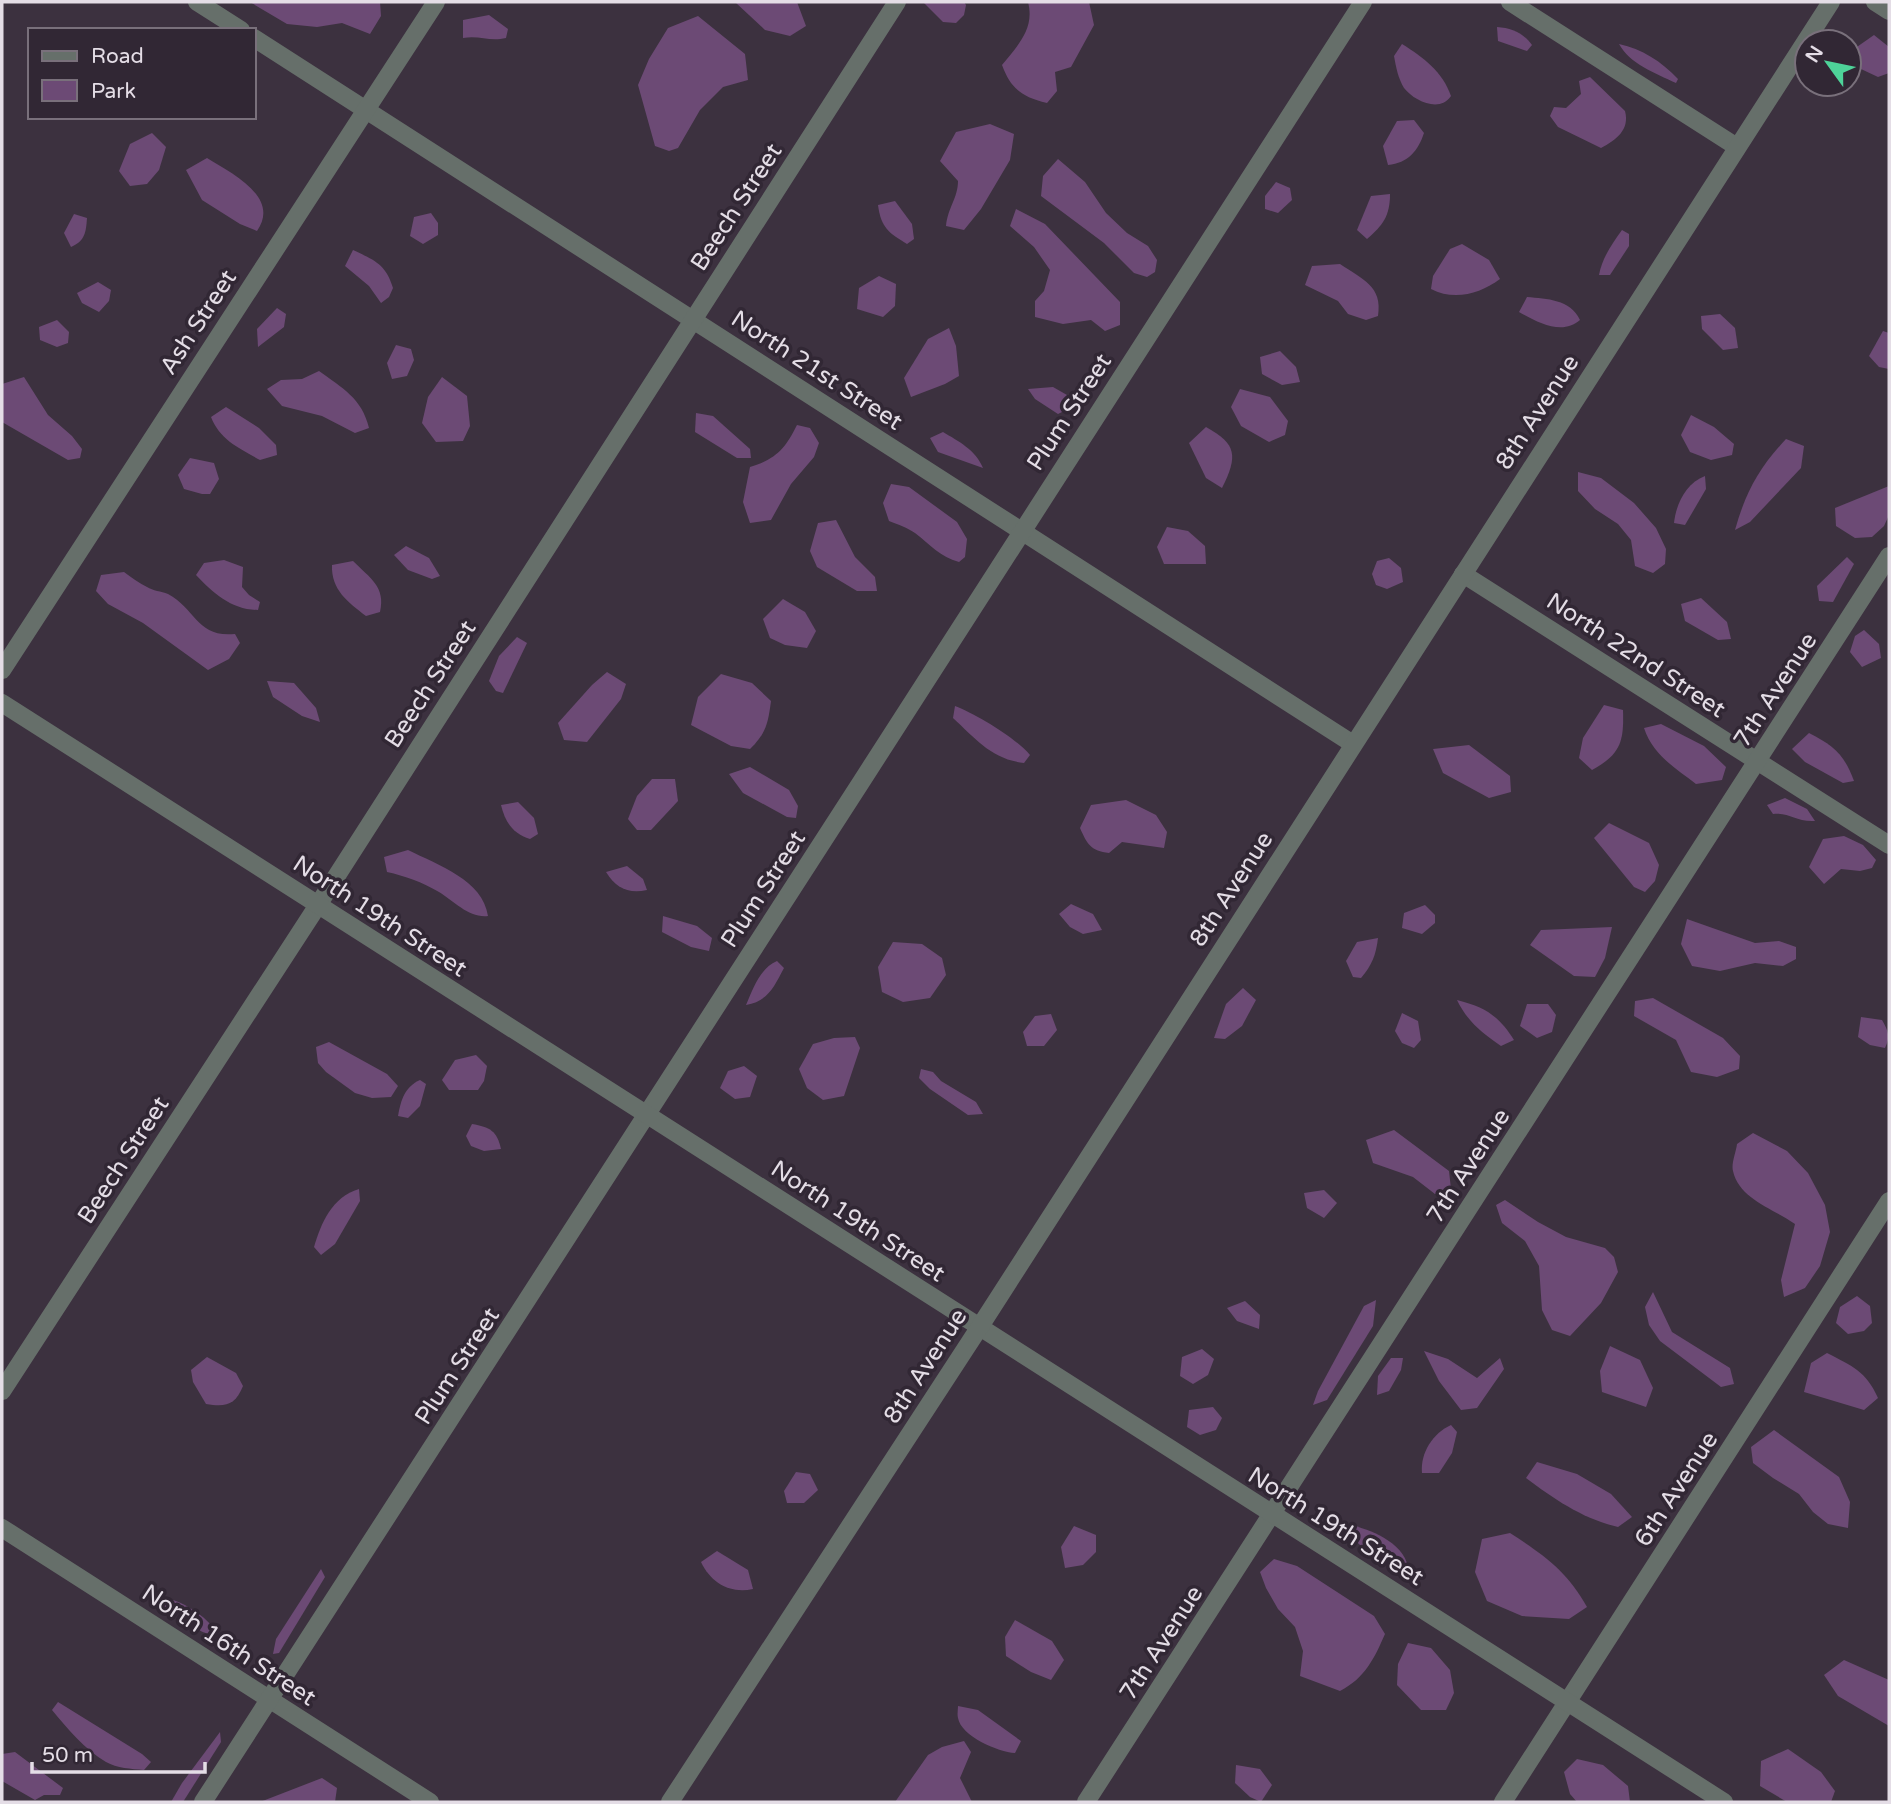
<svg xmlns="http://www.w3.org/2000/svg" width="1891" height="1804" viewBox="0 0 1891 1804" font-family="'Varela Round',sans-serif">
<rect width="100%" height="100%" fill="#3c313f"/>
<g fill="#6c4a75">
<path d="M 250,2 L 380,2 L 381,16 L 370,34 L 342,23 L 317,27 L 287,24 Z"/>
<path d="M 735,2 L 797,2 L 806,26 L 790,36 L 765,30 Z"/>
<path d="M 923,2 L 964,2 L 966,5 L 964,15 L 956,23 L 943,22 Z"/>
<path d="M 1028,2 L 1089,2 L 1094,25 L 1071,67 L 1055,72 L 1057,91 L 1047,103 C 1022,97 1011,89 1002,65 C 1018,45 1035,29 1028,2 Z"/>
<path d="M 489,15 L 508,29 L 506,38 C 489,42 480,35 463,38 L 463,20 Z"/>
<path d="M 698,16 L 745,54 L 748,80 L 723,87 L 700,110 L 678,148 L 669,151 L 655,146 L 638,85 L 649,59 L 668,28 Z"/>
<path d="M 1497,27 C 1512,28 1523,33 1532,45 L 1527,51 L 1498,41 Z"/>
<path d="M 1874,35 L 1889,47 L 1889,73 L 1878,77 L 1861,69 L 1854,49 Z"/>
<path d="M 1402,44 C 1424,58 1442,71 1451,96 C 1440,113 1414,101 1404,88 C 1398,78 1396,67 1394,56 Z"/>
<path d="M 1619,44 C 1642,49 1661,61 1678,79 L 1676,83 C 1655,73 1630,64 1619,44 Z"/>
<path d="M 1590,77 L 1625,111 C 1630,130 1616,140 1601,148 L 1558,127 L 1550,116 L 1554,107 L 1566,108 L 1581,94 L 1579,81 Z"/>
<path d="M 1414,120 L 1424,133 C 1418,151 1408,163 1388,165 L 1383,146 L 1397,121 Z"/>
<path d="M 990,124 L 1014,134 L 1010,160 L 981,209 L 964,230 L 946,226 C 948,207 958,198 958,181 L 940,161 L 956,132 Z"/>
<path d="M 152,133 L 166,147 L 159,170 L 147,184 L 130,186 L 119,171 L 130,144 Z"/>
<path d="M 207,158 C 231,173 281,197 257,231 L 240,224 L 202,200 L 186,170 Z"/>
<path d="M 1058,159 L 1085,182 L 1106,213 L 1127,233 L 1148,246 L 1157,260 L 1155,272 L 1147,277 L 1134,273 L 1104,243 L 1041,196 L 1043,176 Z"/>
<path d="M 1276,182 L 1290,188 L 1292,200 L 1278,213 L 1265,209 L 1265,196 Z"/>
<path d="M 1390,194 C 1390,216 1383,225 1367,239 L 1357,230 L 1371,196 Z"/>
<path d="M 895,201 L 912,224 L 914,239 L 907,244 C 889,233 881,228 878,205 Z"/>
<path d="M 1016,209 L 1045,224 L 1120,302 L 1120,325 L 1105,331 L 1091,320 L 1063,324 L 1035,317 L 1035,301 L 1044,291 L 1050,270 L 1034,247 L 1010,226 Z"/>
<path d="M 431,213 L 438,223 L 438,235 L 423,244 L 410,236 L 414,217 Z"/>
<path d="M 74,214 L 87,218 C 86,232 85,241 71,247 L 64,233 Z"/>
<path d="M 1622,230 L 1629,234 L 1629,246 L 1610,275 L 1599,275 C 1602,258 1612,244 1622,230 Z"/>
<path d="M 1462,244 L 1489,260 L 1500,279 C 1480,294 1454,301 1431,289 L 1433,276 L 1450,249 Z"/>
<path d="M 353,250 C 374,260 386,264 393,288 L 389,297 L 381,303 L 369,286 L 345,266 Z"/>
<path d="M 1340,264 C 1362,279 1383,286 1378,316 L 1366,320 L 1348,314 L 1338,301 L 1305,285 L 1312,266 Z"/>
<path d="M 879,276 L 896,284 L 895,306 L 883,317 L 857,309 L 859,288 Z"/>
<path d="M 98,282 L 111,290 L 109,301 L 99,312 L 82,303 L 77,293 Z"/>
<path d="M 1527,297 C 1547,299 1570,299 1580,320 C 1562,336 1537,322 1519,312 Z"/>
<path d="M 277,308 L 286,314 L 284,327 L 258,347 L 257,329 Z"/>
<path d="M 1720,314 L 1735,328 L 1738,348 L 1723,350 L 1702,329 L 1701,316 Z"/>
<path d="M 57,320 L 69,332 L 68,343 L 57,347 L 40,340 L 39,327 Z"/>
<path d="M 949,328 L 956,346 L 959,376 L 945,384 L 911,397 L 904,378 L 928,339 Z"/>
<path d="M 1883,331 L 1889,333 L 1889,369 L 1879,367 L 1869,356 Z"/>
<path d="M 396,345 L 411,349 L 414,360 L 407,376 L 392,379 L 387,363 Z"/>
<path d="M 1280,351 L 1296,367 L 1300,382 L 1282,385 L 1262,374 L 1260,357 Z"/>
<path d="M 319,371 C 342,388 362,398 369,428 L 355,433 L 322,416 L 282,406 L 267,389 L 281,380 L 302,379 Z"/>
<path d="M 24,377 L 48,415 L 72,436 L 82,449 L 80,458 L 68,460 L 2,422 L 2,384 Z"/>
<path d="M 442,377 L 467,396 L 470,426 L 463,441 L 436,442 L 422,423 L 428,397 Z"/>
<path d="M 1053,387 L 1067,395 L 1068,409 L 1058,414 L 1035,399 L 1028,389 Z"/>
<path d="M 1240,389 L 1270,397 L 1288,421 L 1285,435 L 1269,442 L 1241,426 L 1231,407 Z"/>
<path d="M 226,407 L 259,428 L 276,445 L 277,455 L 260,460 C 239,448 220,440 211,417 Z"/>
<path d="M 696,413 L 713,416 L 750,449 L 751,458 L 737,458 L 695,432 Z"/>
<path d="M 1691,415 L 1714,427 L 1734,444 L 1732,455 L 1711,460 L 1690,452 L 1681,435 Z"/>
<path d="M 797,425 L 810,428 L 819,443 L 814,457 L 791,484 L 771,520 L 750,523 L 743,502 L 750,467 C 776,459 785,449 797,425 Z"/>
<path d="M 1206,427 C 1237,444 1238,456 1222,488 L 1206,478 L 1189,443 Z"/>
<path d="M 943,432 C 958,441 976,450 983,468 L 938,452 L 930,438 Z"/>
<path d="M 1786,439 L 1804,446 L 1801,468 L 1750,522 L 1735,530 C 1746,491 1759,468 1786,439 Z"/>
<path d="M 190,458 L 214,463 L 219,479 L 210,494 L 202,494 L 184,489 L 178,475 Z"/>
<path d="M 1578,472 L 1601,478 L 1634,503 L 1656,528 L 1666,549 L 1665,564 L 1653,573 L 1635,566 L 1631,540 L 1618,524 L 1595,509 L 1578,491 Z"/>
<path d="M 1705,476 L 1706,489 L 1685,525 L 1674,523 C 1676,504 1686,483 1705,476 Z"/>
<path d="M 891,484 L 909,487 L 957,522 L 967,539 L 965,557 L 959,562 C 940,557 931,545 915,533 C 908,528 897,524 889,521 L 883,503 Z"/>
<path d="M 1889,486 L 1889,515 L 1884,526 L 1872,537 L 1855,538 L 1836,526 L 1835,508 Z"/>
<path d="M 836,520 L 855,557 L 875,577 L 877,591 L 857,591 L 817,567 L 810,551 L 818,523 Z"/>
<path d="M 1167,527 L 1188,531 L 1205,546 L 1206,564 L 1164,564 L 1157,547 Z"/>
<path d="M 406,546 L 429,558 L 440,576 L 432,579 L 408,570 L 394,555 Z"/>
<path d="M 1847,557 L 1854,564 L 1833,602 L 1819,601 L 1817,586 Z"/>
<path d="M 1389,558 L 1401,568 L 1403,582 L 1387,589 L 1376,585 L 1372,574 L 1377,561 Z"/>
<path d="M 224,560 L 243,567 L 242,587 L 249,595 L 260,602 L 258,610 C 232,610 213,593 196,575 L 204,563 Z"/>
<path d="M 353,561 C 370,578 386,587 380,612 L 366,616 C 348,602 331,590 332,565 Z"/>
<path d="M 124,572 C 131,577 139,583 147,587 C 153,591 161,591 168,594 C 196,609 197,638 235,634 L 240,643 L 229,659 L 208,670 L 143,623 L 108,604 L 96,591 L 101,575 Z"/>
<path d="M 1701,598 L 1727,622 L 1731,639 L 1718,640 L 1685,621 L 1681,604 Z"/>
<path d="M 783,599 L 805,612 L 816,631 L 807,648 L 785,645 L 770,638 L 763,619 Z"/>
<path d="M 1864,630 L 1879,644 L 1881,658 L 1862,667 L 1850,652 L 1855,636 Z"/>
<path d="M 517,637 L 527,643 L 503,693 L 496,691 L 489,681 L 499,656 Z"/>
<path d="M 607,672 L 626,684 L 621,699 L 587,742 L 564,740 L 558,723 L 592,685 Z"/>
<path d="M 721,674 L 752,683 L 771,701 C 768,724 766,733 750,749 L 731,746 L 691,725 L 698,697 Z"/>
<path d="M 267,681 L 294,683 L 316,708 L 320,722 L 302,716 L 273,697 Z"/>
<path d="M 1604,705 L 1623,710 C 1624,741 1621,754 1592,770 L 1579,758 L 1583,738 Z"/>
<path d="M 955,706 C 976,714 1016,738 1030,755 L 1024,763 C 991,759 976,739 953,718 Z"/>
<path d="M 1661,724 L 1704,746 L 1726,767 L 1722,780 L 1696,784 C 1674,767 1653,755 1644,728 Z"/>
<path d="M 1809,733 C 1834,746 1844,754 1854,781 L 1843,783 L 1805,762 L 1792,749 Z"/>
<path d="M 1469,745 L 1510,776 L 1511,792 L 1489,798 L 1443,773 L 1433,749 Z"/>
<path d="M 750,767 L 789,790 L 798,806 L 796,818 L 787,817 L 743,793 L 729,774 Z"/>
<path d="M 652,779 L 675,779 L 678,801 L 651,830 L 637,830 L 628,819 L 637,796 Z"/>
<path d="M 1785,798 L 1807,809 L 1815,821 C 1795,822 1790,812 1773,814 L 1767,805 Z"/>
<path d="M 1126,800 L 1156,815 L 1167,832 L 1164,848 L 1122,842 L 1109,853 C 1091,851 1087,844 1080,828 L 1091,805 Z"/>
<path d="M 518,802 L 534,818 L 538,834 L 530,839 C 513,834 505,822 501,805 Z"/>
<path d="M 1609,823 L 1649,843 L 1659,865 L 1655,881 L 1645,892 L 1634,887 L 1594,838 Z"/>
<path d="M 1844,836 L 1863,845 L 1876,860 L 1872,868 L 1860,871 L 1841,869 L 1824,884 L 1809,867 L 1823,839 Z"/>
<path d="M 408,850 C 438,865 483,880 488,916 C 469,918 455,902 439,892 C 422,882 405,876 387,872 L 384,857 Z"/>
<path d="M 627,866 L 643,879 L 647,890 C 628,894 616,888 606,872 Z"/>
<path d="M 1071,904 L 1093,914 L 1102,930 L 1083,934 L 1070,927 L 1059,914 Z"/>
<path d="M 1425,905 L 1435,915 L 1435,923 L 1422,934 L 1402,928 L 1404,913 Z"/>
<path d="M 663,916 L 697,926 L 712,938 L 709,951 L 691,947 L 662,932 Z"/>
<path d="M 1687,919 L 1755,943 L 1779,941 L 1796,947 L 1796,959 L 1783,966 L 1755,963 L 1720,971 L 1692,966 L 1681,944 Z"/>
<path d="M 1612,927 L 1605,958 L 1595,977 L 1574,976 L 1530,945 L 1541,930 Z"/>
<path d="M 1378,938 C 1376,955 1372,965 1361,978 L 1353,977 L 1346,961 L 1357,942 Z"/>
<path d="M 893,942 L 922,944 L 942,958 L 946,975 L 930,998 L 903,1002 L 882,992 L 878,967 Z"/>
<path d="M 777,961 L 784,968 C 774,987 768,1001 746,1005 C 753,989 760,968 777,961 Z"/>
<path d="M 1243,988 L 1256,1000 L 1242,1026 L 1225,1039 L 1214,1038 L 1226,1004 Z"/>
<path d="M 1653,998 L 1723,1038 L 1740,1056 L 1739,1069 L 1717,1077 L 1691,1072 L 1676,1040 L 1634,1016 L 1635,1001 Z"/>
<path d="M 1457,1000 C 1485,1007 1499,1016 1514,1040 L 1501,1046 C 1482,1033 1467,1021 1457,1000 Z"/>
<path d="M 1527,1004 L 1548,1004 L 1556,1015 L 1552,1032 L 1537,1038 L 1520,1026 Z"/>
<path d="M 1402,1013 L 1418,1021 L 1421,1040 L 1414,1048 L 1402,1043 L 1395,1031 Z"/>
<path d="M 1051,1014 L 1057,1030 L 1044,1046 L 1027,1046 L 1023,1032 L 1035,1016 Z"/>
<path d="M 1861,1017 L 1882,1020 C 1888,1031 1891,1036 1885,1048 L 1870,1045 L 1858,1037 Z"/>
<path d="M 855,1037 L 860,1048 L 844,1096 L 823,1100 L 807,1088 L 799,1069 L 813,1044 L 834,1038 Z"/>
<path d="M 329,1042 L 387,1074 L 398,1086 L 391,1097 L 372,1098 L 355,1093 L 326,1072 L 318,1063 L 316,1047 Z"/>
<path d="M 476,1055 L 487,1066 L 484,1081 L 478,1090 L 449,1090 L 442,1080 L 455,1060 Z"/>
<path d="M 744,1066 L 757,1076 L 750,1097 L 735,1099 L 720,1088 L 728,1071 Z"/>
<path d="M 921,1069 L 933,1072 L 941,1081 L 976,1102 L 983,1114 L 968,1115 L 930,1089 L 919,1078 Z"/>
<path d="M 420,1080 L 426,1084 L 420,1106 L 408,1118 L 398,1116 C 401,1099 405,1087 420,1080 Z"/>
<path d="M 472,1124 C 490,1127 497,1131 501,1149 L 484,1151 L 471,1146 L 466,1136 Z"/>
<path d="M 1394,1130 L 1449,1171 L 1451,1189 L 1435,1194 L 1413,1177 L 1373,1163 L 1366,1140 Z"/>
<path d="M 1753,1133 L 1787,1151 L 1808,1173 L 1825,1205 L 1830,1232 L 1820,1266 L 1805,1288 L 1784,1297 L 1781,1280 L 1795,1224 C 1774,1209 1739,1199 1733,1171 C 1731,1164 1736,1152 1737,1144 Z"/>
<path d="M 359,1189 L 360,1201 L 335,1244 L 321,1255 L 314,1247 C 321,1223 332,1197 359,1189 Z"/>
<path d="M 1324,1190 L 1337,1203 L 1324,1218 L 1307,1208 L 1304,1193 Z"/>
<path d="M 1505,1200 L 1538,1222 L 1566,1237 L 1605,1248 L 1614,1257 L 1618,1272 L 1601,1303 L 1570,1336 L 1552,1330 L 1542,1310 L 1539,1266 L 1525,1241 L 1502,1223 L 1496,1205 Z"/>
<path d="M 1653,1292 L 1672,1332 L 1730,1368 L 1734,1384 L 1721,1387 L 1660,1341 L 1649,1325 L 1645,1307 Z"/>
<path d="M 1857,1296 L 1870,1306 L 1872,1323 L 1864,1331 L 1848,1334 L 1836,1323 L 1840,1307 Z"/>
<path d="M 1376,1300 L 1373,1326 L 1327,1400 L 1313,1405 L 1318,1391 L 1364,1306 Z"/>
<path d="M 1245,1301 L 1260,1315 L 1259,1329 L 1237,1321 L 1227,1308 Z"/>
<path d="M 1610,1346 L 1640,1360 L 1653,1388 L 1646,1407 L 1602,1392 L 1600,1371 Z"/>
<path d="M 1202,1349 L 1214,1359 L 1208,1375 L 1193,1384 L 1180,1376 L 1182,1357 Z"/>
<path d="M 1424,1351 L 1448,1359 L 1477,1378 L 1500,1358 L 1504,1369 L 1477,1408 L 1461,1410 L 1439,1381 Z"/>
<path d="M 1827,1353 C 1852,1366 1866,1371 1878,1398 L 1864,1410 L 1804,1392 L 1811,1363 Z"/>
<path d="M 207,1357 L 236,1373 L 243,1386 C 235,1406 225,1407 206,1404 L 193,1382 L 191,1370 Z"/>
<path d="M 1391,1358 L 1403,1358 L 1401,1370 L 1389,1391 L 1377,1395 L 1378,1376 Z"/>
<path d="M 1213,1407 L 1222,1418 L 1216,1430 L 1200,1435 L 1187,1427 L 1189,1410 Z"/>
<path d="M 1451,1425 L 1457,1432 L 1452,1453 L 1439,1473 L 1422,1473 C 1420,1453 1433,1433 1451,1425 Z"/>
<path d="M 1774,1430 L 1839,1477 L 1850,1502 L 1848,1528 L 1828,1524 L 1813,1512 L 1799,1494 L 1773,1478 L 1753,1463 L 1751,1447 Z"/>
<path d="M 1537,1462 L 1577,1474 L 1611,1494 L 1632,1517 L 1618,1527 C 1583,1519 1554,1499 1526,1478 Z"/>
<path d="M 796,1472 L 810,1474 L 818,1490 L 804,1503 L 787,1503 L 784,1491 Z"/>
<path d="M 1352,1525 C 1376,1532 1406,1544 1409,1572 L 1368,1552 L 1351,1537 Z"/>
<path d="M 1074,1526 L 1096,1535 L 1096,1552 L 1083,1565 L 1065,1568 L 1061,1547 Z"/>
<path d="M 1510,1533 C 1544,1555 1567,1571 1587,1607 L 1569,1619 L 1522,1616 L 1487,1601 L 1475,1572 L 1482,1539 Z"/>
<path d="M 717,1551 L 748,1570 L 753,1589 C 730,1594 711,1583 701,1562 Z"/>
<path d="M 1274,1559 L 1297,1566 L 1374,1616 L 1385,1634 C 1374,1659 1365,1678 1340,1691 L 1300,1676 L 1303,1651 L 1295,1627 L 1278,1609 L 1266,1588 L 1260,1572 Z"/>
<path d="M 321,1569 L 325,1577 L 279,1653 L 273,1654 L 276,1639 Z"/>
<path d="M 159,1597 C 181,1599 207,1616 218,1634 C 195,1635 196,1623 180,1614 C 174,1610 165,1608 158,1606 Z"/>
<path d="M 1015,1620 L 1052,1641 L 1064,1660 L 1051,1680 L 1031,1672 L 1006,1656 L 1005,1637 Z"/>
<path d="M 1408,1643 L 1431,1648 L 1450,1670 L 1454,1693 L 1446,1710 L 1421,1710 L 1397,1685 L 1398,1664 Z"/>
<path d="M 1844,1660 L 1889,1680 L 1889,1726 L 1838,1696 L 1824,1675 Z"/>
<path d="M 58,1702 L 142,1754 L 151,1762 L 144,1770 C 131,1769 117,1768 106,1762 C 85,1750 67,1728 52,1710 Z"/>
<path d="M 958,1706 L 978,1710 L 1021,1741 L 1015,1753 C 998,1752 961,1736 958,1718 C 957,1714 958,1710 958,1706 Z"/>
<path d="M 220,1732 L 221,1742 L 183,1802 L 171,1802 L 182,1783 Z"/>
<path d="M 964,1741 L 971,1752 L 960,1778 L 972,1802 L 895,1802 L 928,1755 L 942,1747 Z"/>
<path d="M 1788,1749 L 1821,1772 L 1835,1791 L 1831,1802 L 1787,1802 L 1760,1786 L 1761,1761 Z"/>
<path d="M 15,1752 L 63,1788 L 60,1795 L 44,1795 L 35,1800 L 2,1781 L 2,1754 Z"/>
<path d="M 1577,1759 L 1603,1765 L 1628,1786 L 1630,1802 L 1577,1802 L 1570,1794 L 1564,1772 Z"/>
<path d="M 1236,1765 L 1260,1769 L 1272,1785 L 1261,1802 L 1250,1797 L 1235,1783 Z"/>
<path d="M 322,1778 L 337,1788 L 335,1802 L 260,1802 Z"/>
</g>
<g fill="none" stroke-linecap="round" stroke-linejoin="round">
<g stroke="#666f6a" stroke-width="18">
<path d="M 197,2 L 241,30"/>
<path d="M 1510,2 L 1737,147"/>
<path d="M 1875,2 L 1889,11"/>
<path d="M 254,38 L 1353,744"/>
<path d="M 1463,574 L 1889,845"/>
<path d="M 2,670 L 436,2"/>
<path d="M 2,1391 L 318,905 L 897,2"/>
<path d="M 2,1528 L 430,1802"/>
<path d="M 203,1802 C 592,1203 976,602 1363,2"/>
<path d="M 1086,1802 L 1889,556"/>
<path d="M 1503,1802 L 1889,1201"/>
</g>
<g stroke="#666f6a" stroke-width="18">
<path d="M 2,703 L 1724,1802"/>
<path d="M 670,1802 L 979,1328 L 1831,2"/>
</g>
</g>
<g text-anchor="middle" stroke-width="7" stroke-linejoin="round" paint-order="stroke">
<g font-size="24" fill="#e4dde6" stroke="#312734">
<text transform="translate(736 207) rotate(-57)" y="8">Beech Street</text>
<text transform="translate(198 322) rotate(-57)" y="8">Ash Street</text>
<text transform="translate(817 370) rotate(33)" y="8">North 21st Street</text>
<text transform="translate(1069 412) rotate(-57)" y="8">Plum Street</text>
<text transform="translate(1537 412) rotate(-57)" y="8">8th Avenue</text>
<text transform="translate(1636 655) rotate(33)" y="8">North 22nd Street</text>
<text transform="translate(430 684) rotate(-57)" y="8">Beech Street</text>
<text transform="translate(1775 690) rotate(-57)" y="8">7th Avenue</text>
<text transform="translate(763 889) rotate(-57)" y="8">Plum Street</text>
<text transform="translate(1231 889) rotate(-57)" y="8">8th Avenue</text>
<text transform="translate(380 916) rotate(33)" y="8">North 19th Street</text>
<text transform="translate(123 1160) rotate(-57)" y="8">Beech Street</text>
<text transform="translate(1468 1166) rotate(-57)" y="8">7th Avenue</text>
<text transform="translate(858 1221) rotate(33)" y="8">North 19th Street</text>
<text transform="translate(457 1366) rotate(-57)" y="8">Plum Street</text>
<text transform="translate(925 1366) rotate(-57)" y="8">8th Avenue</text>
<text transform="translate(1676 1489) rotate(-57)" y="8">6th Avenue</text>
<text transform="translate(1336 1526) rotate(32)" y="8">North 19th Street</text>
<text transform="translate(1161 1643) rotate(-57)" y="8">7th Avenue</text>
<text transform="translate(229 1645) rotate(33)" y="8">North 16th Street</text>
</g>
</g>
<rect width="1891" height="1804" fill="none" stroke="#e4dde6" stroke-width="7"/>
<rect x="28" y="28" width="228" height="91" fill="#312734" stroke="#79707b" stroke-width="2"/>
<rect x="42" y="51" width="35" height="10" fill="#666f6a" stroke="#79707b" stroke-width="2"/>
<text x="91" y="63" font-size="21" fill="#e4dde6">Road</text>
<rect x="42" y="80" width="35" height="21" fill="#6c4a75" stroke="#79707b" stroke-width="2"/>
<text x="91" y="98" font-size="21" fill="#e4dde6">Park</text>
<g transform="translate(1828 63) rotate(303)"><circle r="33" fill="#312734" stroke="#79707b" stroke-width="2"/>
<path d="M0-5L12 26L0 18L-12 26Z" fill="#4ed399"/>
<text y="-10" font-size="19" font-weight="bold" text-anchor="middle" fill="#e4dde6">N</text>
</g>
<path d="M32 1762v10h173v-10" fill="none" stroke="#e4dde6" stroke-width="3.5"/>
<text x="42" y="1762" font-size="21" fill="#e4dde6" stroke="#312734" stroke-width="5" paint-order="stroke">50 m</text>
</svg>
